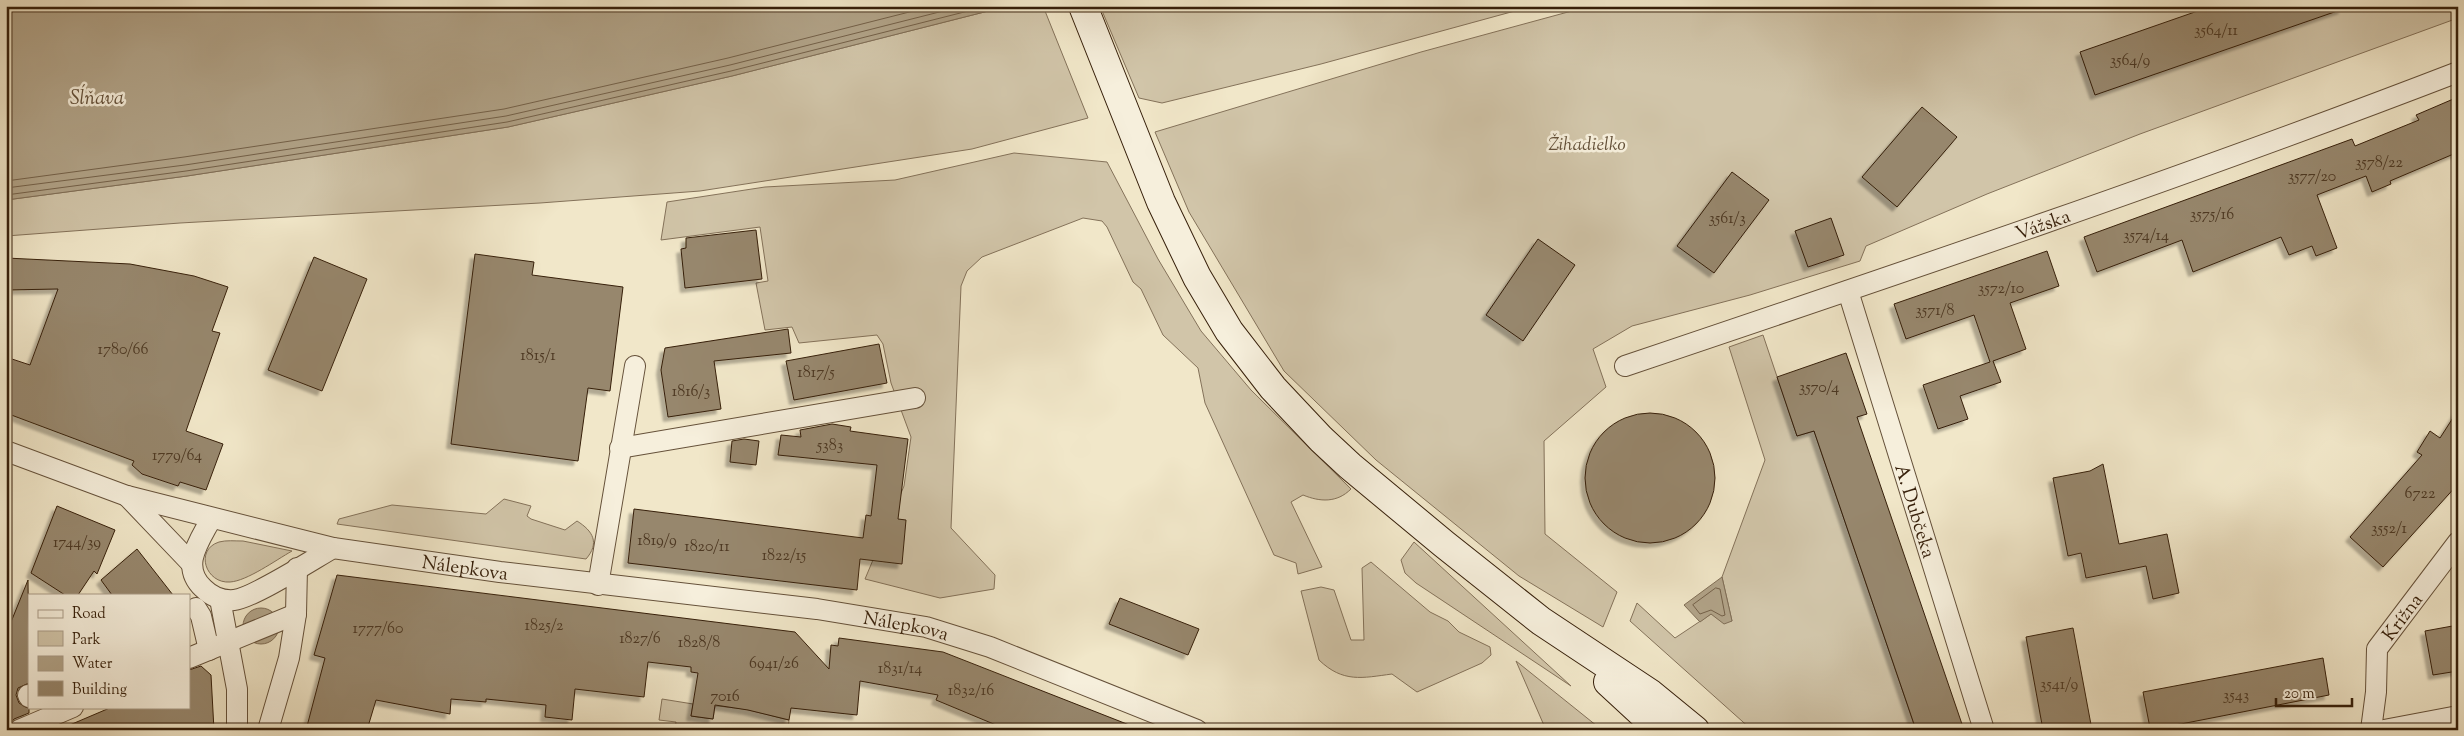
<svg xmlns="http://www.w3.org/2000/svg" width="2464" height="736" viewBox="0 0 2464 736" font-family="'Sorts Mill Goudy',serif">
<defs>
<filter id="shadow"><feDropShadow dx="-4.5" dy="4.5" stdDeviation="1" flood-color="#0004"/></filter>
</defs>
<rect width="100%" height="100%" fill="#f1e7c9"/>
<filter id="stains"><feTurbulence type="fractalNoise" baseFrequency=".004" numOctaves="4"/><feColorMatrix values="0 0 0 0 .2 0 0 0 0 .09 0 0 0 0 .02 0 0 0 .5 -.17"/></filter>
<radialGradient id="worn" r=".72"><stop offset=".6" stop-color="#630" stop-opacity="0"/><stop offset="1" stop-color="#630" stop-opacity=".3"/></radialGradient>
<g fill="#d1c5a9" stroke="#84725a">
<path d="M 1008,6 L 1043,6 L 1088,118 L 972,149 L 700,191 L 540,203 L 180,223 L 6,236 L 6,200 L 187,176 L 508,127 L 732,76 Z"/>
<path d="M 1100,6 L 1533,6 L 1321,64 L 1162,103 L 1139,98 Z"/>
<path d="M 1590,6 L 2458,6 L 2458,18 L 2140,134 L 1987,194 L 1866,246 L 1860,261 L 1750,295 L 1632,326 L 1593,349 L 1606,387 L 1544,441 L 1545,534 L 1617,592 L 1603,627 L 1519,576 L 1376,460 L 1284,371 L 1189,212 L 1155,132 L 1421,52 Z"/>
<path d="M 1014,153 L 1107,162 L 1158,259 L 1201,331 L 1251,390 L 1351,489 C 1337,503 1320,502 1303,495 L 1291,502 L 1322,567 L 1298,574 L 1296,563 L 1274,555 L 1205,403 L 1198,368 L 1163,335 L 1141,289 L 1133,282 L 1107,227 L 1102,221 L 1083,218 L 982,257 L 967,271 L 961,286 L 951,528 L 995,575 L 994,589 L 940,598 L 865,579 L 904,486 L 911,437 L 891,383 L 883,344 L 877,335 L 799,343 L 792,327 L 765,330 L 756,283 L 768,281 L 760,227 L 661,240 L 667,202 L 765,187 L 895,180 Z"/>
<path d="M 1763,335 L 1797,436 L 1814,431 L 1916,730 L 1752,730 L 1630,621 L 1637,603 L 1675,638 L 1711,614 L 1732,621 L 1722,577 L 1765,460 L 1729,347 Z"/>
<path d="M 504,499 L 531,506 L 527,516 L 531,519 L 565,530 L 577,521 C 593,531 600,543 586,559 L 337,524 L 339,519 L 392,505 L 486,514 Z"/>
<path d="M 243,541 L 292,551 C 276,560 247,581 230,582 C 206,584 194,550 219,542 C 226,540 235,541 243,541 Z"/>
<path d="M 1414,542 L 1571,686 L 1416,583 L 1405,573 L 1401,560 Z"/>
<path d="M 1371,562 L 1430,612 L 1448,621 L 1459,632 L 1490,647 L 1491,655 L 1482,663 L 1417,692 L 1392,674 C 1362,678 1343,683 1319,660 L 1301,591 L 1321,587 L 1334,590 L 1351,640 L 1364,640 L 1362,568 Z"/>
<path d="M 1516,661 L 1602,730 L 1546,730 Z"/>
<path d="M 662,699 L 693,704 L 691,716 L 713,719 L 715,706 L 718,706 L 745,709 L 789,720 L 788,730 L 675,730 L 676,722 L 659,720 Z"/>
</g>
<g fill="#b1a388" stroke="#806e56">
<path d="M 6,6 L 1008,6 L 732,76 L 508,127 L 187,176 L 6,200 Z"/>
<path d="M 1722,577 L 1732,621 L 1724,624 L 1711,614 L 1700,622 L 1684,605 Z"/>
<circle cx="261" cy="626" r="18"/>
</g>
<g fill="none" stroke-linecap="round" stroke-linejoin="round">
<g stroke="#746149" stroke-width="1">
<path d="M 6,181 L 184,157 L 504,109 L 728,58 L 933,6"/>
<path d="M 6,188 L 185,165 L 506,116 L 730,65 L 963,6"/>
<path d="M 6,195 L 186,171 L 507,122 L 731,71 L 988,6"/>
<path d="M 1716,588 L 1720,589 L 1725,615 L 1722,616 L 1711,610 L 1700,614 L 1693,605 Z"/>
</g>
</g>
<g fill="#97876d" stroke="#361f0a" filter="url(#shadow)">
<path d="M 2212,6 L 2342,6 L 2343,9 L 2095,95 L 2080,52 Z"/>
<path d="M 2458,97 L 2458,157 L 2456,153 L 2390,181 L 2391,184 L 2372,192 L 2366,176 L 2317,195 L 2337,248 L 2316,256 L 2312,246 L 2289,255 L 2281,237 L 2193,272 L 2182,240 L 2097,272 L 2084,237 L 2352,139 L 2355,146 L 2419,120 L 2416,115 Z"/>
<path d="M 1922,107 L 1957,137 L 1897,207 L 1862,177 Z"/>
<path d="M 1732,172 L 1769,200 L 1714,273 L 1677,246 Z"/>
<path d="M 1831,218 L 1844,255 L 1808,267 L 1795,231 Z"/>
<path d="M 756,230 L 762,279 L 685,288 L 681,249 L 686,248 L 686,238 Z"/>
<path d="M 1538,239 L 1575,265 L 1523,341 L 1486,315 Z"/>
<path d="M 2047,251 L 2059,286 L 2010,303 L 2026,349 L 1993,361 L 2001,382 L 1960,396 L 1968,419 L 1938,429 L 1923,385 L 1990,362 L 1974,315 L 1906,339 L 1894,304 Z"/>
<path d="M 475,254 L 534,262 L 532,275 L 623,287 L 610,391 L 588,388 L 578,461 L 451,444 Z"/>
<path d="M 314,257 L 367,279 L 322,391 L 268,370 Z"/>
<path d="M 6,258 L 130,264 L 194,276 L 228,287 L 212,331 L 220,333 L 186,431 L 223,444 L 206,490 L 180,482 L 178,486 L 142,474 L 132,465 L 134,461 L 6,413 L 6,357 L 30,365 L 58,289 L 6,290 Z"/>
<path d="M 788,329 L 791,353 L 714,361 L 721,409 L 668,417 L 661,370 L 665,348 Z"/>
<path d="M 879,344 L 887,383 L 794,400 L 786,361 Z"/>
<path d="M 1846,353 L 1867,414 L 1857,417 L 1964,730 L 1916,730 L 1814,431 L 1797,436 L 1777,377 Z"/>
<path d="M 2458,410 L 2458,484 L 2383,567 L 2350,537 L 2422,455 L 2417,452 L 2430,431 L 2440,438 Z"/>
<circle cx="1650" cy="478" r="65"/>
<path d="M 832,424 L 851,427 L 850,431 L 908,439 L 898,519 L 906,520 L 902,564 L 860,559 L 857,590 L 628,563 L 634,509 L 863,538 L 866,515 L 871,516 L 877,465 L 778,455 L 781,435 L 801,437 L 800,430 Z"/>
<path d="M 744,439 L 759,441 L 756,465 L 730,462 L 732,441 Z"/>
<path d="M 2103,464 L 2119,544 L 2167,534 L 2179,593 L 2153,599 L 2146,566 L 2086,578 L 2081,553 L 2068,556 L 2053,478 L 2090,471 Z"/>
<path d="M 57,506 L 115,530 L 97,574 L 94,571 L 78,595 L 65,595 L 31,573 Z"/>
<path d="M 137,549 L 173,595 L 112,595 L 101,580 Z"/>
<path d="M 337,575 L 795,632 L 829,669 L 831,645 L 838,646 L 839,638 L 943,652 L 1137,728 L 1136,730 L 1008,730 L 936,700 L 938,695 L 860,681 L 857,715 L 791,708 L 789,720 L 748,710 L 715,705 L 713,719 L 691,716 L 698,673 L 691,672 L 691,667 L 648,662 L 644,697 L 575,689 L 572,720 L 545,717 L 546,705 L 486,699 L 486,702 L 451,699 L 450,714 L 376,700 L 367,730 L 306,730 L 325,658 L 314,655 Z"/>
<path d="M 28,580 L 29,683 L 18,688 L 16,695 L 19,703 L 29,709 L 29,713 L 14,719 L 6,730 L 6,620 L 11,622 Z"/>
<path d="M 1120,598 L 1199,629 L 1188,655 L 1109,624 Z"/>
<path d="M 2458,625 L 2458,671 L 2433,675 L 2425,631 Z"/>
<path d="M 2073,628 L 2092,730 L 2043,730 L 2026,637 Z"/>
<path d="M 2323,658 L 2329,695 L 2181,724 L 2150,728 L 2143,692 Z"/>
<path d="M 201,666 L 211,675 L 214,730 L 58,730 L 112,707 L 189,707 L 189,670 Z"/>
</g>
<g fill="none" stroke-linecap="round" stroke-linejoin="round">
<g stroke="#65513a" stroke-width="22">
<g id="street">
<path id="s1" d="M 1848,291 L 1984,730"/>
<path id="s2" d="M 1625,366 C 1904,272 2183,178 2458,72"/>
<path d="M 620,448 L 915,398"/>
<path id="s3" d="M 6,451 L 127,496 L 333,548 L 500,572 L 817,609 L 926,627 L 990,647 L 1197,730"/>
<path d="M 127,496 L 190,562"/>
<path d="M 211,519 C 199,542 180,566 203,588 C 211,596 222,601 234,600 C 253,598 312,560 333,548"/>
<path d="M 598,585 L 635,366"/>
<path d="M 220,599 L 237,689 L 237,730"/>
<path d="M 196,608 L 201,616 L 209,650"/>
<path d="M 189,658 L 296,614"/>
<path d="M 28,695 L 29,697"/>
<path d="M 19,730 L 73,707"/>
<path d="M 268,730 L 289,658 L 296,614 L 297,568"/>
<path id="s4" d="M 2371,730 L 2376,692 L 2377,649 L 2458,542"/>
<path d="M 2384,730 L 2458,716"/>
</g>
</g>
<g stroke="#361f0a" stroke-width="30">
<g id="secondary">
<path d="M 1083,6 L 1161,202 L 1197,277 L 1229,331 L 1273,388 L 1321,439 L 1350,466 L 1444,544 L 1541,621 L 1651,694 L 1695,730"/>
<path d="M 1608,682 L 1660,730"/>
</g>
</g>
<use href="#street" stroke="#f6efdc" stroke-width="20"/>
<use href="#secondary" stroke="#f6efdc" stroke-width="28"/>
</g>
<g text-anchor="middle" stroke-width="5" stroke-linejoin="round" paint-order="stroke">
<g font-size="16" fill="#4e3923">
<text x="2216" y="35">3564/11</text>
<text x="2130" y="65">3564/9</text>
<text x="2379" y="167">3578/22</text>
<text x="2312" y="181">3577/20</text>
<text x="2212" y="219">3575/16</text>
<text x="1727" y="223">3561/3</text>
<text x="2146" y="240">3574/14</text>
<text x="2001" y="293">3572/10</text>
<text x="1935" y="315">3571/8</text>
<text x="123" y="354">1780/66</text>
<text x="538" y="360">1815/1</text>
<text x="816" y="377">1817/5</text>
<text x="1819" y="392">3570/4</text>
<text x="691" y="396">1816/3</text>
<text x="830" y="450">5383</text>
<text x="177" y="460">1779/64</text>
<text x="2420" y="498">6722</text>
<text x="2389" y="533">3552/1</text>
<text x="657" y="545">1819/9</text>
<text x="77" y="547">1744/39</text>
<text x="707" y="551">1820/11</text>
<text x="784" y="560">1822/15</text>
<text x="544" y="630">1825/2</text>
<text x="378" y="633">1777/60</text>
<text x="640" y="643">1827/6</text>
<text x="699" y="647">1828/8</text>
<text x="774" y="668">6941/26</text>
<text x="900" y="673">1831/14</text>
<text x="2059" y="689">3541/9</text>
<text x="971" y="695">1832/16</text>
<text x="2236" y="700">3543</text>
<text x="725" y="701">7016</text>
</g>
<g font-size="19" font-style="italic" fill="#64513a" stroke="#f6efdc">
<text x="1587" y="150">Žihadielko</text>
</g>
<g font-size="19" fill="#361f0a" stroke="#f6efdc">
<text dy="7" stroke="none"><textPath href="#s2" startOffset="441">Vážska</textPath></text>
<text dy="7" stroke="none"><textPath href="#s1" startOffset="230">A. Dubčeka</textPath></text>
<text dy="7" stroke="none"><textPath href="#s3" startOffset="475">Nálepkova</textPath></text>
<text dy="7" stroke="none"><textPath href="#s4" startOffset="122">Krížna</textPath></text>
<text dy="7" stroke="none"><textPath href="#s3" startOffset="920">Nálepkova</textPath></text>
</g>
<g font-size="20" font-style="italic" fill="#614d36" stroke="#f6efdc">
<text x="97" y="104">Sĺňava</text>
</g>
</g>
<rect width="2464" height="736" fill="none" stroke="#f1e7c9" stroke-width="25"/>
<rect x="8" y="8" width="2449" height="721" fill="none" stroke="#361f0a" stroke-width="2.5"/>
<rect x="12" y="12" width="2439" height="711" fill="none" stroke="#361f0a"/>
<rect x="28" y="594" width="162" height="115" fill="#f6efdc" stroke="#a99c88"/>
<rect x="38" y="610" width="25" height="8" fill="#f6efdc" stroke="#a99c88"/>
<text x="72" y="618" font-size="15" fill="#361f0a">Road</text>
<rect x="38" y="631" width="25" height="15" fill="#d1c5a9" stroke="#a99c88"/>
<text x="72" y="644" font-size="15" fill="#361f0a">Park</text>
<rect x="38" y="656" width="25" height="15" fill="#b1a388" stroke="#a99c88"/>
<text x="72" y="668" font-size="15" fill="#361f0a">Water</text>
<rect x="38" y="681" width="25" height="15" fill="#97876d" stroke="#a99c88"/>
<text x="72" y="694" font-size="15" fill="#361f0a">Building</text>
<path d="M2276 698v8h76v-8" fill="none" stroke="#361f0a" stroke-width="2.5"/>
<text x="2284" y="698" font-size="15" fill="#361f0a" stroke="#f6efdc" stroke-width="4" paint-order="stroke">20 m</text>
<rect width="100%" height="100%" filter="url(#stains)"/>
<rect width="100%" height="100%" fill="url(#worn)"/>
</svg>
